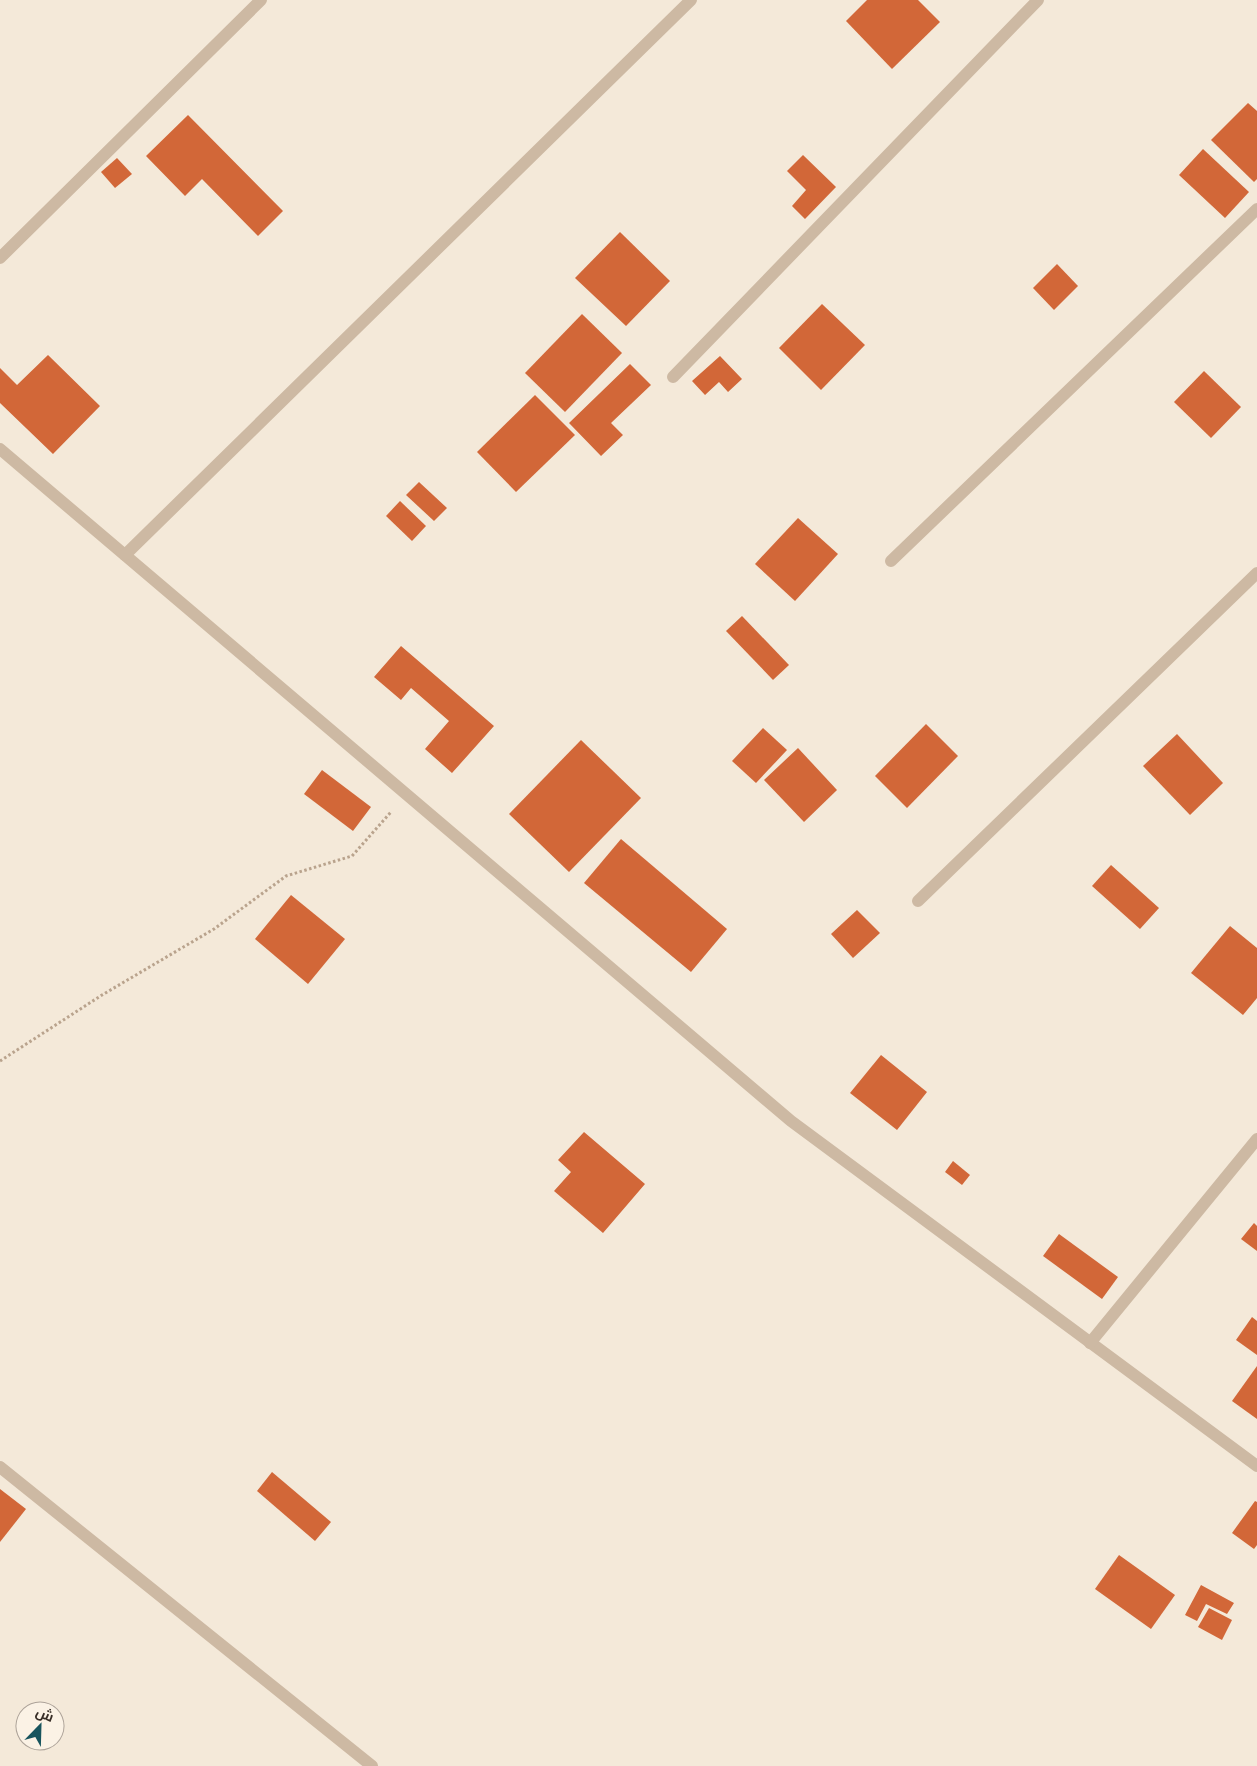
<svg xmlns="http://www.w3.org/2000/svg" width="1257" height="1766" viewBox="0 0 1257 1766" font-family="Helvetica,Cairo,sans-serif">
<rect width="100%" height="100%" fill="#f4e9d9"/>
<g fill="#d26738">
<path d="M 867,0 L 918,0 L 940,22 L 892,69 L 846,21 Z"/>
<path d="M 1248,103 L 1257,111 L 1257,179 L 1254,182 L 1211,140 Z"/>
<path d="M 188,115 L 283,211 L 258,236 L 202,179 L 185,196 L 146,156 Z"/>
<path d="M 1203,149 L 1249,192 L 1225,218 L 1179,175 Z"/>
<path d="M 803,155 L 836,187 L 805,219 L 792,206 L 806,190 L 787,171 Z"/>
<path d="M 117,158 L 132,174 L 115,188 L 101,172 Z"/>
<path d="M 620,232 L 670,281 L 626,326 L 575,278 Z"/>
<path d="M 1057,264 L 1078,286 L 1054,310 L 1033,288 Z"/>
<path d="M 822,304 L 865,345 L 821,390 L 779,348 Z"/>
<path d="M 582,314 L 622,353 L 565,412 L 525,373 Z"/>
<path d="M 48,355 L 100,406 L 53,454 L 0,403 L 0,368 L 17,385 Z"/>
<path d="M 720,356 L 742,379 L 728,392 L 719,382 L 705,395 L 692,381 Z"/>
<path d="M 630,364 L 651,385 L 611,423 L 623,435 L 601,456 L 569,423 Z"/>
<path d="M 1204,371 L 1241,407 L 1211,438 L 1174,402 Z"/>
<path d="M 535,395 L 575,435 L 516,492 L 477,452 Z"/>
<path d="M 419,482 L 447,508 L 434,521 L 406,495 Z"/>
<path d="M 400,501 L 426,526 L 412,541 L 386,516 Z"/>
<path d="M 798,518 L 838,554 L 795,601 L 755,564 Z"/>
<path d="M 742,616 L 789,665 L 773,680 L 726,631 Z"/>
<path d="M 401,646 L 494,726 L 452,773 L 425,749 L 449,721 L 411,688 L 401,700 L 374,677 Z"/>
<path d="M 926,724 L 958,756 L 907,808 L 875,776 Z"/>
<path d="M 763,728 L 787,750 L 756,783 L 732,761 Z"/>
<path d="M 1177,734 L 1223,783 L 1190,815 L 1143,766 Z"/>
<path d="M 581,740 L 641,798 L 569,872 L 509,814 Z"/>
<path d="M 798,748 L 837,790 L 804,822 L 764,780 Z"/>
<path d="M 322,770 L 371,807 L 353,831 L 304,794 Z"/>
<path d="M 621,839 L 727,929 L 691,972 L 584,883 Z"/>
<path d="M 1111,865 L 1159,908 L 1140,929 L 1092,886 Z"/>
<path d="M 291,895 L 345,939 L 308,984 L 255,939 Z"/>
<path d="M 857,910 L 880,933 L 853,958 L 831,934 Z"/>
<path d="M 1230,926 L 1257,948 L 1257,998 L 1243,1015 L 1191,973 Z"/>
<path d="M 881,1055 L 927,1092 L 897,1130 L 850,1093 Z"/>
<path d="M 584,1132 L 645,1184 L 603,1233 L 554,1191 L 571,1172 L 558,1160 Z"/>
<path d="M 953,1161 L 970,1175 L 962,1185 L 945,1172 Z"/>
<path d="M 1254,1223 L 1257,1226 L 1257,1251 L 1241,1239 Z"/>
<path d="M 1059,1234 L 1118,1277 L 1102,1299 L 1043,1256 Z"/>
<path d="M 1252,1317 L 1257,1321 L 1257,1355 L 1236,1340 Z"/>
<path d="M 1257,1366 L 1257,1419 L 1232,1401 Z"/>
<path d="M 272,1472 L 331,1522 L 315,1541 L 257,1491 Z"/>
<path d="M 0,1489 L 26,1509 L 0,1542 Z"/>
<path d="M 1255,1501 L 1257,1502 L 1257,1545 L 1254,1549 L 1232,1533 Z"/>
<path d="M 1119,1555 L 1175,1595 L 1151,1629 L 1095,1589 Z"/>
<path d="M 1201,1585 L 1234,1603 L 1227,1614 L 1206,1604 L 1197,1621 L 1185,1615 Z"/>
<path d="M 1209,1608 L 1232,1620 L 1222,1640 L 1198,1627 Z"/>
</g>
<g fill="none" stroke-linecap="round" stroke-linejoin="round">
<path stroke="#b9a38d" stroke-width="3" stroke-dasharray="2.5 2.5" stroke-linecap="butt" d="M 0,1061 L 102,995 L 214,929 L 286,876 L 352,856 L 391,812"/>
<g stroke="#cdb9a3" stroke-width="12">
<path d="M 0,258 L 261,0"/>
<path d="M 673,377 L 1038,0"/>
<path d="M 0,449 L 791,1121 L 1257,1466"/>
<path d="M 125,555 L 691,0"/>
<path d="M 891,561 L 1257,209"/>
<path d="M 918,901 L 1257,573"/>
<path d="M 1090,1343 L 1257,1139"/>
<path d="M 0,1467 L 372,1766"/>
</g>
</g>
<g transform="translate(40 1726) rotate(23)"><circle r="24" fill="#fbf2e5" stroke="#ada399"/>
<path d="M0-4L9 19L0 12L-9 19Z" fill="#17545d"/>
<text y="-8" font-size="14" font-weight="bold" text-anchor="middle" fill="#372d26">ش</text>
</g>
</svg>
